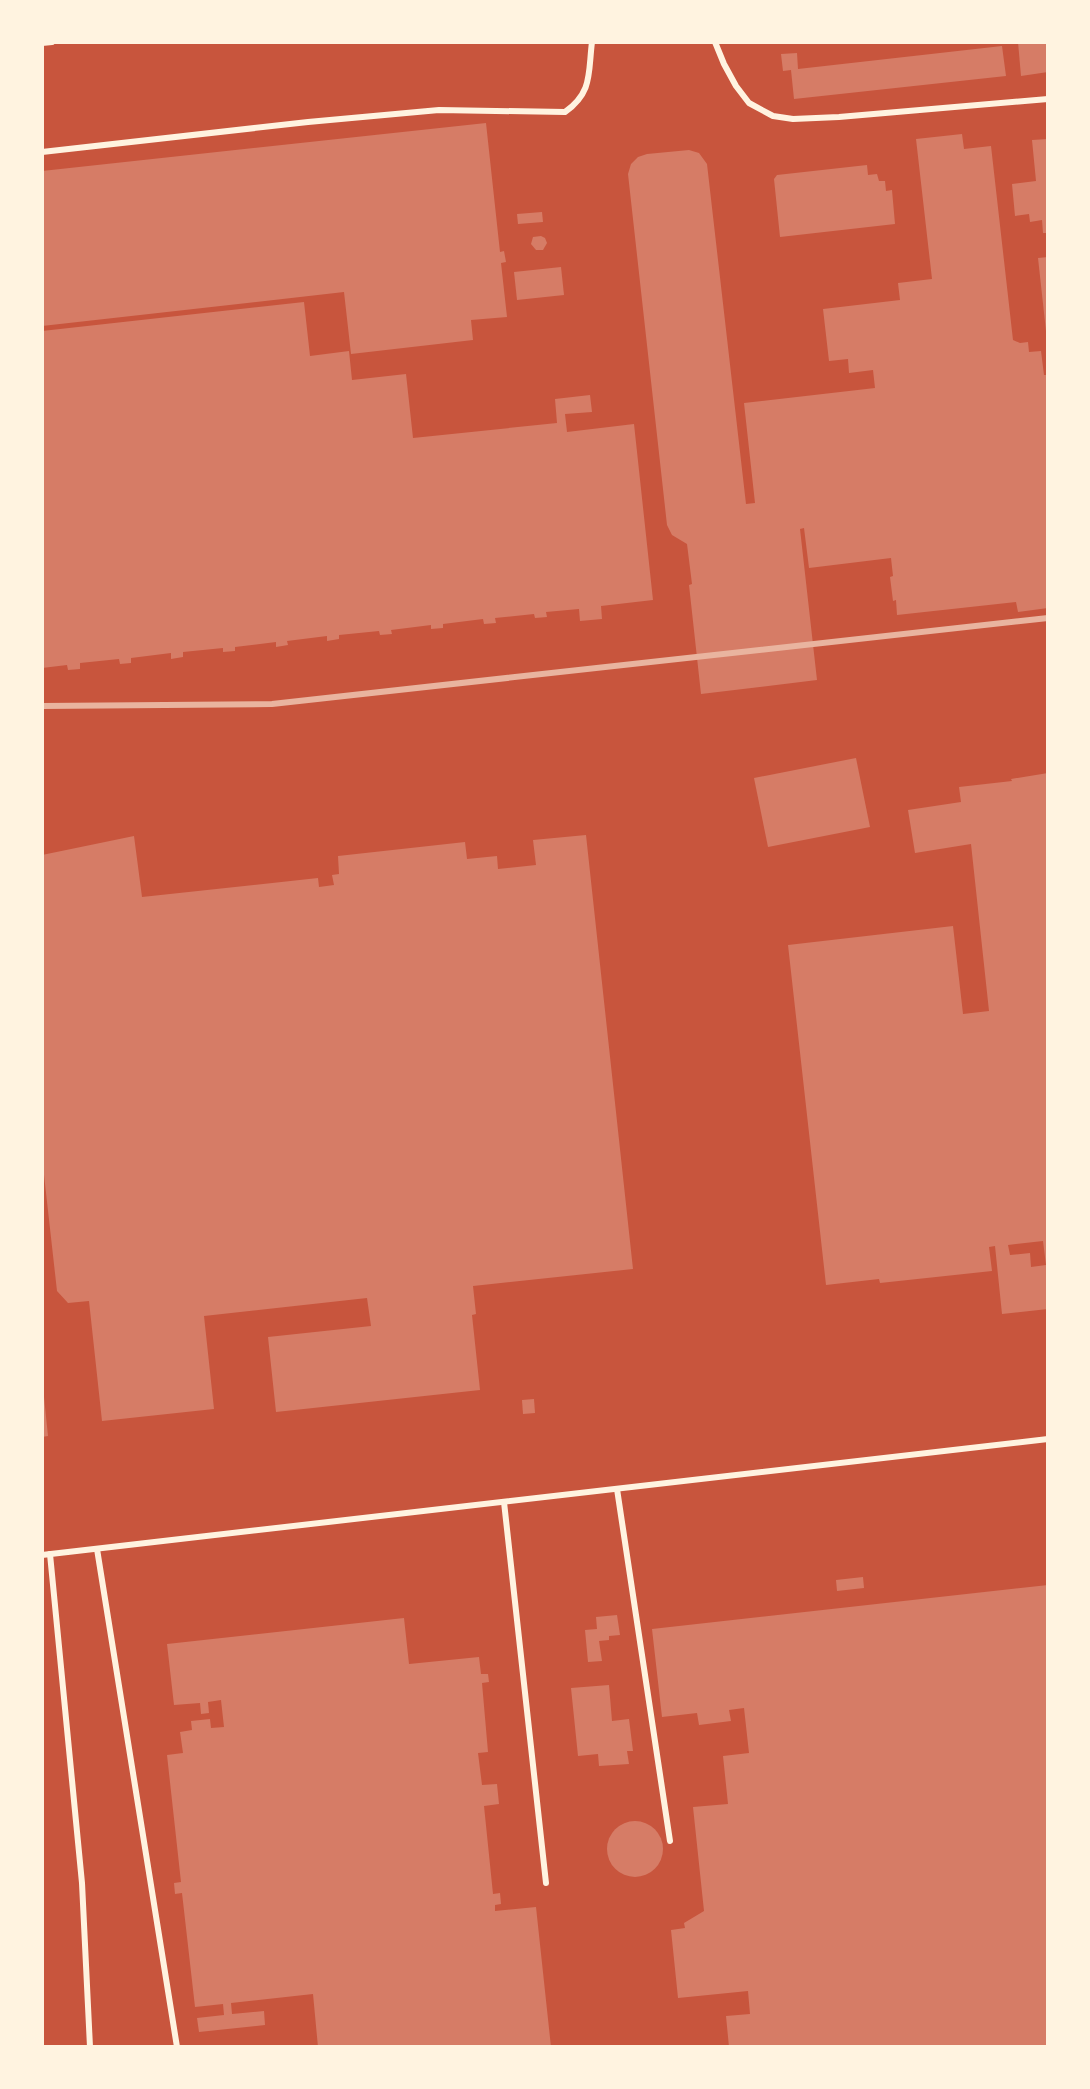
<svg xmlns="http://www.w3.org/2000/svg" width="1090" height="2089" viewBox="0 0 1090 2089" font-family="Figtree,sans-serif">
<rect width="100%" height="100%" fill="#c8553d"/>
<g fill="#d67c66" fill-rule="evenodd">
<path d="M 1018,42 L 1048,42 L 1048,72 L 1021,76 Z"/>
<path d="M 1002,46 L 1006,76 L 794,99 L 791,70 L 783,71 L 781,54 L 797,53 L 798,69 Z"/>
<path d="M 486,123 L 500,252 L 504,251 L 506,262 L 501,263 L 507,317 L 471,320 L 473,340 L 351,354 L 344,292 L 42,326 L 42,171 Z"/>
<path d="M 962,134 L 964,149 L 991,146 L 1013,340 L 1020,343 L 1028,342 L 1029,352 L 1041,351 L 1044,375 L 1048,375 L 1048,608 L 1018,612 L 1016,602 L 897,615 L 896,600 L 893,601 L 890,577 L 893,576 L 891,558 L 809,568 L 804,528 L 800,529 L 817,680 L 701,694 L 689,585 L 692,584 L 687,544 L 672,535 L 667,525 L 628,174 L 631,164 L 638,157 L 647,154 L 689,150 L 699,153 L 707,164 L 746,504 L 755,503 L 744,403 L 875,388 L 873,370 L 849,373 L 848,359 L 829,361 L 823,309 L 900,300 L 898,283 L 932,279 L 916,139 Z"/>
<path d="M 1048,139 L 1048,233 L 1043,233 L 1042,220 L 1030,222 L 1029,214 L 1015,216 L 1012,184 L 1036,181 L 1032,140 Z"/>
<path d="M 867,165 L 868,175 L 877,174 L 879,181 L 885,181 L 886,191 L 892,190 L 895,224 L 780,237 L 774,179 L 777,175 Z"/>
<path d="M 542,212 L 543,222 L 518,224 L 517,214 Z"/>
<path d="M 541,236 L 545,238 L 547,243 L 543,250 L 536,250 L 531,244 L 533,237 Z"/>
<path d="M 1048,257 L 1048,331 L 1046,331 L 1038,258 Z"/>
<path d="M 561,267 L 564,295 L 517,300 L 514,272 Z"/>
<path d="M 304,302 L 310,356 L 349,351 L 352,380 L 406,374 L 413,438 L 557,423 L 555,399 L 590,395 L 592,412 L 565,414 L 567,432 L 634,424 L 653,600 L 601,606 L 602,619 L 580,621 L 579,609 L 546,612 L 547,617 L 535,618 L 534,614 L 495,618 L 496,623 L 484,624 L 483,619 L 443,624 L 443,628 L 431,629 L 431,625 L 391,630 L 392,634 L 380,635 L 379,631 L 339,635 L 339,639 L 327,641 L 327,636 L 287,641 L 288,645 L 276,647 L 276,642 L 235,647 L 235,651 L 223,652 L 223,648 L 183,652 L 183,657 L 171,659 L 171,653 L 131,658 L 131,663 L 120,664 L 119,659 L 80,663 L 80,669 L 68,670 L 67,665 L 42,668 L 42,331 Z"/>
<path d="M 856,758 L 870,827 L 768,847 L 754,778 Z"/>
<path d="M 1048,773 L 1048,1309 L 1002,1314 L 995,1246 L 989,1247 L 992,1271 L 880,1283 L 879,1279 L 826,1285 L 788,945 L 953,926 L 963,1014 L 989,1011 L 971,844 L 915,853 L 908,810 L 961,802 L 959,787 L 1012,781 L 1011,779 ZM 1043,1241 L 1046,1265 L 1031,1267 L 1030,1253 L 1010,1255 L 1008,1245 Z"/>
<path d="M 586,835 L 633,1269 L 473,1286 L 476,1314 L 472,1315 L 480,1390 L 276,1412 L 268,1337 L 371,1326 L 367,1298 L 204,1316 L 214,1409 L 102,1421 L 89,1301 L 68,1303 L 57,1291 L 42,1157 L 42,855 L 134,836 L 142,897 L 318,878 L 319,887 L 334,885 L 332,875 L 339,874 L 338,856 L 465,842 L 467,859 L 497,856 L 498,869 L 536,865 L 533,840 Z"/>
<path d="M 42,1397 L 44,1397 L 48,1436 L 42,1437 Z"/>
<path d="M 534,1399 L 535,1413 L 523,1414 L 522,1400 Z"/>
<path d="M 863,1577 L 864,1588 L 837,1591 L 836,1580 Z"/>
<path d="M 1048,1585 L 1048,2047 L 729,2047 L 726,2016 L 750,2014 L 748,1991 L 678,1998 L 671,1930 L 685,1928 L 684,1923 L 704,1911 L 693,1807 L 728,1804 L 723,1756 L 749,1753 L 744,1708 L 729,1710 L 731,1721 L 699,1725 L 697,1713 L 662,1717 L 652,1629 Z"/>
<path d="M 617,1615 L 620,1635 L 609,1636 L 609,1640 L 599,1641 L 602,1661 L 588,1662 L 585,1630 L 597,1629 L 596,1617 Z"/>
<path d="M 404,1618 L 409,1664 L 479,1657 L 481,1674 L 488,1674 L 489,1682 L 482,1683 L 488,1752 L 478,1753 L 482,1785 L 497,1784 L 499,1804 L 484,1806 L 493,1894 L 500,1893 L 501,1904 L 495,1905 L 495,1911 L 536,1907 L 551,2047 L 318,2047 L 313,1994 L 231,2003 L 232,2014 L 264,2011 L 265,2025 L 199,2032 L 197,2018 L 224,2015 L 223,2004 L 195,2007 L 182,1893 L 175,1894 L 174,1883 L 181,1882 L 167,1755 L 183,1753 L 180,1732 L 192,1730 L 191,1721 L 210,1719 L 211,1728 L 224,1727 L 221,1700 L 208,1702 L 209,1713 L 201,1714 L 200,1703 L 174,1705 L 167,1644 Z"/>
<path d="M 609,1685 L 612,1721 L 629,1719 L 633,1751 L 627,1751 L 629,1764 L 599,1766 L 598,1754 L 578,1756 L 571,1688 Z"/>
<circle cx="635" cy="1849" r="28"/>
</g>
<g fill="none" stroke-linecap="round" stroke-linejoin="round">
<g stroke="#fff3e0" stroke-width="6">
<path d="M 715,42 L 724,64 L 736,86 L 749,103 L 773,116 L 793,119 L 839,117 L 1048,99"/>
<path d="M 42,43 L 52,42"/>
<path d="M 42,152 L 308,122 L 439,110 L 565,112 C 593,92 588,73 592,42"/>
<path d="M 617,1489 L 670,1841"/>
<path d="M 504,1502 L 546,1883"/>
<path d="M 97,1549 L 177,2047"/>
<path d="M 50,1554 L 82,1883 L 90,2047"/>
<path d="M 42,1555 L 1048,1439"/>
</g>
<path stroke="#e9b49f" stroke-width="6" d="M 42,706 L 272,704 L 1048,618"/>
</g>
<rect width="1090" height="2089" fill="none" stroke="#fff3e0" stroke-width="88"/>
</svg>
